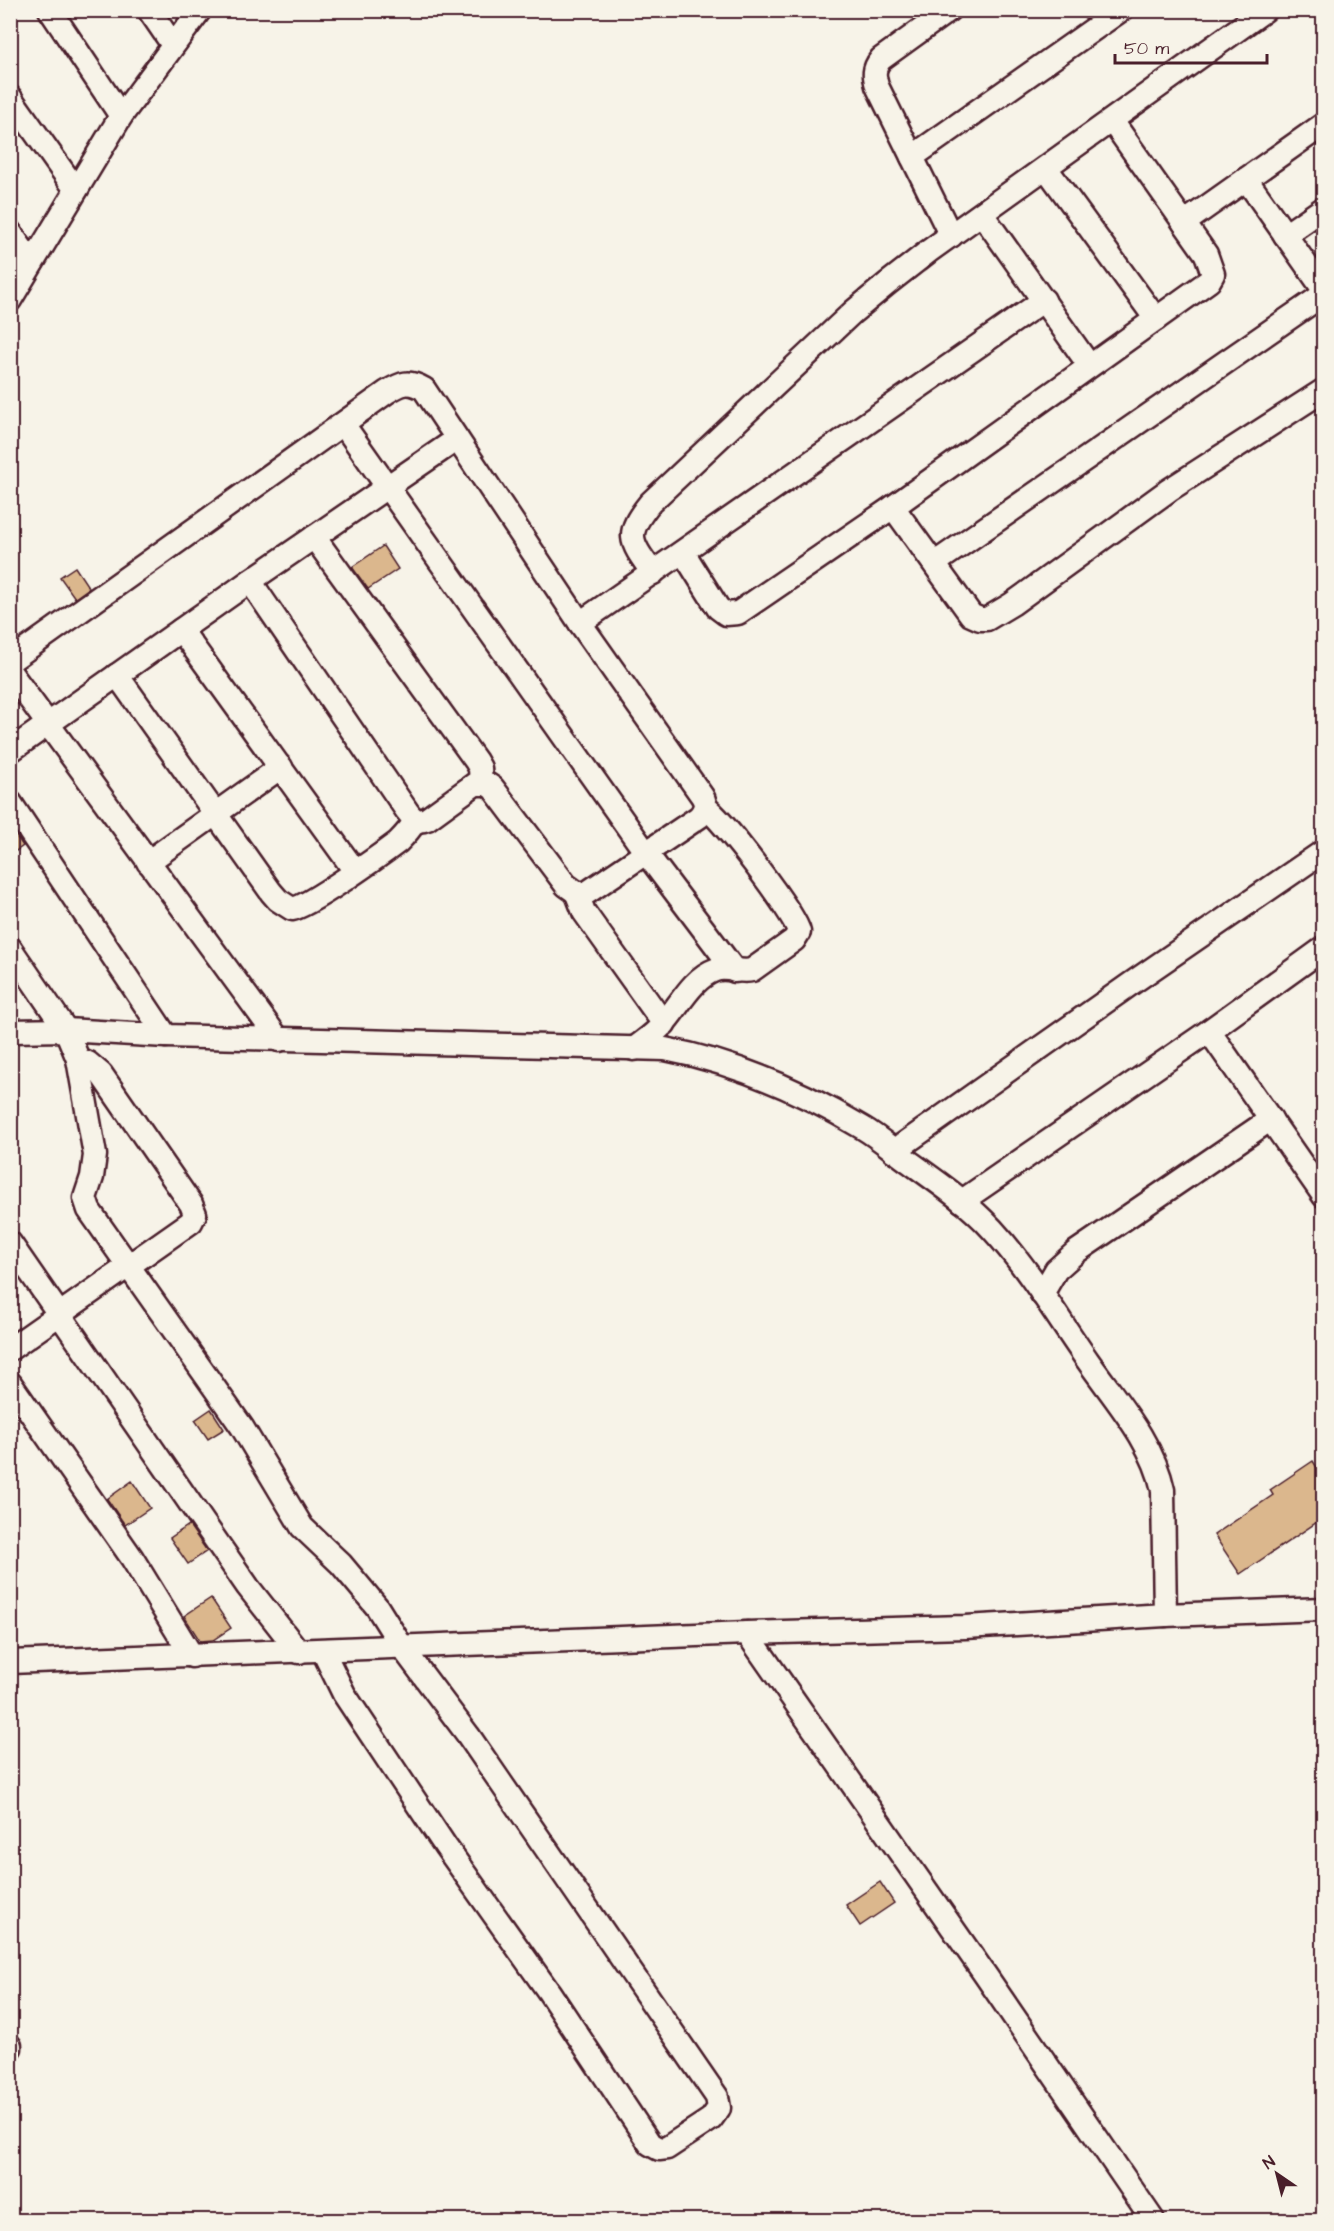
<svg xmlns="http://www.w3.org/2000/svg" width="1334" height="2231" viewBox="0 0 1334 2231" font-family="'Architects Daughter',sans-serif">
<rect width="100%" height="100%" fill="#f7f3e8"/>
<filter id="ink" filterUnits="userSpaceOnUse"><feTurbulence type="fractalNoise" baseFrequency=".0167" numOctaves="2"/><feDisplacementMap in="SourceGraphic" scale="12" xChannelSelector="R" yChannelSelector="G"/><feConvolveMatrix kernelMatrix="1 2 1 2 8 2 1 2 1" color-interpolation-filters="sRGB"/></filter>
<g filter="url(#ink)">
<g fill="#dbb78d" stroke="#4a1f2b" stroke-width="1.5">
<path d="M 383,546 L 398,569 L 368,589 L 352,567 Z"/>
<path d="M 75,567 L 89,588 L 75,598 L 60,577 Z"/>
<path d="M 10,827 L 23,846 L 10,855 Z"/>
<path d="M 211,1409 L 224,1429 L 208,1439 L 195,1420 Z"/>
<path d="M 1313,1461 L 1323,1477 L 1323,1518 L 1240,1574 L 1214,1535 L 1273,1495 L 1270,1490 Z"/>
<path d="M 132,1481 L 150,1508 L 125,1525 L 107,1499 Z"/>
<path d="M 189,1525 L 207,1551 L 188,1564 L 170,1538 Z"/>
<path d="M 211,1598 L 231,1628 L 213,1640 L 200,1641 L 184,1616 Z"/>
<path d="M 880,1882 L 894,1903 L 860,1926 L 846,1905 Z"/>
</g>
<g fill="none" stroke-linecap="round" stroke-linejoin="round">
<g stroke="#4a1f2b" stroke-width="27">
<g id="minor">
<path d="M 50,10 L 121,116"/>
<path d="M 149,10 L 173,45"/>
<path d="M 949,10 L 881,59 C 873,69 874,75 877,86 L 951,236"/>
<path d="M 10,97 L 76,190"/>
<path d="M 912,157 L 1121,10"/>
<path d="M 1046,168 L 1156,319"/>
<path d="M 1246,179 L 1324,290"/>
<path d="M 982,214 L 1089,365"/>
<path d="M 1184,223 L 1324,124"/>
<path d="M 10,232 L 32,263"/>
<path d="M 1285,235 L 1324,208"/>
<path d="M 10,300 L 121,116 L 200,10"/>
<path d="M 343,424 L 646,853 L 735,971"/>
<path d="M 893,507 L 971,615 L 980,619 L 987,619 L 1012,604 L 1169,490 L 1324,390"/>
<path d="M 314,537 L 476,761 L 480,768 L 481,783"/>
<path d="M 683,552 L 718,608 L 726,614 L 738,613 L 893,507 L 1209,281 L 1213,274 L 1206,254 L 1112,121"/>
<path d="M 935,563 L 1324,294"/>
<path d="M 653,573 C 630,541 624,535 650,503 L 853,312 L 888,283 L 929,251 L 1265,10"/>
<path d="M 580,623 L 1044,300"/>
<path d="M 181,630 L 355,871"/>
<path d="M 10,661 L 387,392 C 402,383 408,380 424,389 L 580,623 L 702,796 C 707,804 705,810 699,817 L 588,892 L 580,895 L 566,885 L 493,788 L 487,784 L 475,784 L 427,819 C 417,823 413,819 407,811 L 250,581"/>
<path d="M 10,672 L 279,1040"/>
<path d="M 117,675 L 271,892 L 278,900 L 292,909 C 308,907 382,854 398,842 C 405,835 411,828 416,820"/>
<path d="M 10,751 L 250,581 L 457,439"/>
<path d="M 10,802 L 166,1036"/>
<path d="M 148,862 L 281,767"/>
<path d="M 577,894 L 584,912 L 664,1024"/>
<path d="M 10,948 L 66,1030 L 78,1059 L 95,1155 L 92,1177 L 85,1198 L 89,1210 L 242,1427 L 302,1527 L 341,1564 L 377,1607 L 402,1647 L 468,1735 L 717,2097 L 719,2108 L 711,2119 L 667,2148 L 659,2149 L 650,2144 L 549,1992 L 446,1847 L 344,1694 L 323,1651"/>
<path d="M 10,1031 L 66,1030 L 166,1036 L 665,1049 C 734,1062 803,1092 863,1128 C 880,1138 895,1152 911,1163 C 939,1183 968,1203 992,1229 C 1029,1269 1057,1317 1088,1361 C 1116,1401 1153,1442 1163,1490 L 1165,1615"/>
<path d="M 1209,1031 L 1324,1196"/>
<path d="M 634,1049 C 644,1041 655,1034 663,1024 C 678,1008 692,978 715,970 C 726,966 740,973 752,970 L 794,940 L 799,932 C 796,915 721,817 705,807"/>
<path d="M 894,1151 L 1132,983 L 1324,851"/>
<path d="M 962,1201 L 1209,1031 L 1324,948"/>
<path d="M 10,1243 L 248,1587 L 299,1652"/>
<path d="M 1042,1294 L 1056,1270 L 1076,1252 L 1271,1119"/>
<path d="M 10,1349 L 191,1222 L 195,1214 L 191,1204 L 101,1074 L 88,1063 L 78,1059"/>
<path d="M 10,1383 L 132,1558 L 192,1656"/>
<path d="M 747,1633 L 986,1976 L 1153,2220"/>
<path d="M 10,1662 L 747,1633 L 965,1627 L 1165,1615 L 1324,1609"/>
<path d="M 10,2046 L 10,2048"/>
</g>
</g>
<use href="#minor" stroke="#f7f3e8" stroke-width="22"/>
</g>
</g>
<rect width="1334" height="2231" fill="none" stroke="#f7f3e8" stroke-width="36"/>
<rect x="18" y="18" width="1298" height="2195" fill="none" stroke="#4a1f2b" stroke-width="2" filter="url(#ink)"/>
<g transform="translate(1277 2174) rotate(325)" stroke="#f7f3e8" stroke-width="4.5" paint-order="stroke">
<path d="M0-4.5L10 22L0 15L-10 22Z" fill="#4a1f2b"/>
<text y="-9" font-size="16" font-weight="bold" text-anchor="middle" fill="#4a1f2b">N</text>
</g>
<path d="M1115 54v9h152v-9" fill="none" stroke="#4a1f2b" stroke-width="3"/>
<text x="1124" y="54" font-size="18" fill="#4a1f2b" stroke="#f7f3e8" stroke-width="4.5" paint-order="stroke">50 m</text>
</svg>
